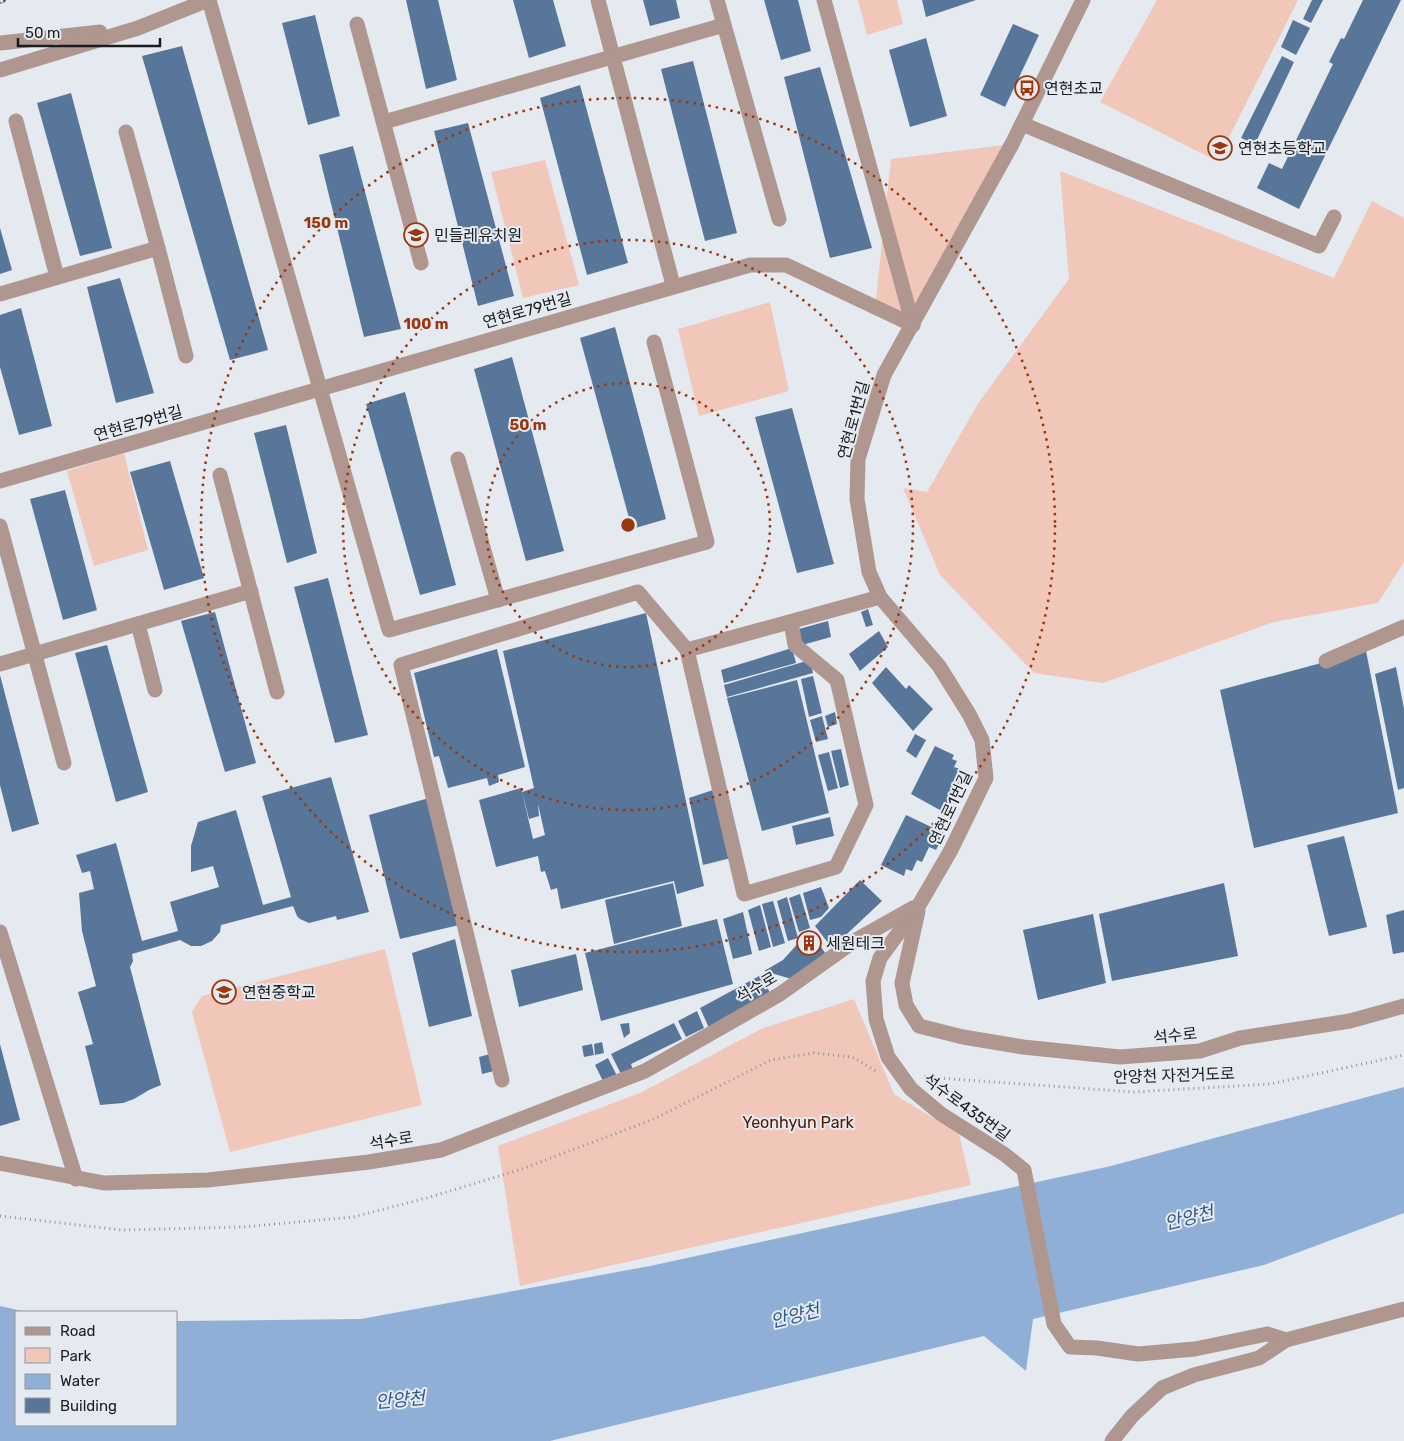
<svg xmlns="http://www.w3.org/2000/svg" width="1404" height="1441" viewBox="0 0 1404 1441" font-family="Rubik,'Noto Sans KR',sans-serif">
<rect width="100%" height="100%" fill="#e5eaf1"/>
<g fill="#f1c7b9">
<path d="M 858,0 L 897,0 L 903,24 L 867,35 Z"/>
<path d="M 1157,0 L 1298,0 L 1217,161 L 1100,102 Z"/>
<path d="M 1012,144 L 913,325 L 875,308 L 891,159 Z"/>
<path d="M 545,160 L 579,285 L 523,298 L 491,172 Z"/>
<path d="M 1060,171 L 1334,278 L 1372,201 L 1404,218 L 1404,562 L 1378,603 L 1274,622 L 1103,683 L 1034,673 L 940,575 L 903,488 L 927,492 L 979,402 L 1069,279 Z"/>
<path d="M 770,302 L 789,391 L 699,416 L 678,329 Z"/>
<path d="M 124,453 L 148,550 L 94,566 L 67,471 Z"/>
<path d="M 385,949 L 422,1105 L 230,1152 L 192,1012 L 202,996 Z"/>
<path d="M 854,999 L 894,1094 L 959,1134 L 971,1185 L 520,1286 L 498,1146 L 640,1093 L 763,1028 Z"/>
</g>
<path fill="#8fafd7" d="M 1404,1087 L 1404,1213 L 1264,1265 L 1033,1319 L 1026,1371 L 984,1336 L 550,1441 L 0,1441 L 0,1306 L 22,1311 L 42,1312 L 16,1312 L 16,1425 L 176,1425 L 176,1321 L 361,1319 L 650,1266 L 1111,1166 Z"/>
<g fill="#58759a">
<path d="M 406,0 L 438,0 L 457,80 L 426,89 Z"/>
<path d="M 513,0 L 553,0 L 566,46 L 529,58 Z"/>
<path d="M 643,0 L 676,0 L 680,18 L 650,26 Z"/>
<path d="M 764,0 L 798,0 L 811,51 L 781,60 Z"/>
<path d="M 922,0 L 976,0 L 926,17 Z"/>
<path d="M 1312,0 L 1323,0 L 1311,23 L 1303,19 Z"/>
<path d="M 1363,0 L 1401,0 L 1299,209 L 1257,188 L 1269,163 L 1282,169 L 1333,64 L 1329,62 L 1341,38 L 1344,39 Z"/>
<path d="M 315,15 L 340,116 L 308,125 L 282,23 Z"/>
<path d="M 1293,20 L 1310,28 L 1296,55 L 1281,47 Z"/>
<path d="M 1013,24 L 1039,35 L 1005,107 L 980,95 Z"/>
<path d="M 926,38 L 947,116 L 910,127 L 889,50 Z"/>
<path d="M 182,46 L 268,350 L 230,360 L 142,56 Z"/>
<path d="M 1282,56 L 1294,62 L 1255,144 L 1241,138 Z"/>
<path d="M 693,61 L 737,233 L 705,241 L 661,69 Z"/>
<path d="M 820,67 L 872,248 L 830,258 L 784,77 Z"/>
<path d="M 580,85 L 628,263 L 587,275 L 540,98 Z"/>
<path d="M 71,93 L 112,248 L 80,256 L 37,103 Z"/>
<path d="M 468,123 L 514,296 L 478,306 L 434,131 Z"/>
<path d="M 353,146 L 401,329 L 364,337 L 319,155 Z"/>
<path d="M 0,228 L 12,270 L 0,274 Z"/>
<path d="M 120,278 L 154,393 L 116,403 L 87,287 Z"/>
<path d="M 21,308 L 52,426 L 19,435 L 0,367 L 0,315 Z"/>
<path d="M 615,327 L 666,519 L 632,529 L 580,338 Z"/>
<path d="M 512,357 L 564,551 L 526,561 L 474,369 Z"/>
<path d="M 405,392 L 456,585 L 420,595 L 366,404 Z"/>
<path d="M 792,408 L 834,564 L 797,573 L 755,417 Z"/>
<path d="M 286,425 L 317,553 L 287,563 L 254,433 Z"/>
<path d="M 170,461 L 204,578 L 164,590 L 130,472 Z"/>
<path d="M 65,490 L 97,610 L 63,620 L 30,499 Z"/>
<path d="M 328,578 L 368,735 L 335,743 L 294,587 Z"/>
<path d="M 868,609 L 873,625 L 866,627 L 861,612 Z"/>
<path d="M 215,612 L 256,763 L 225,772 L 181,621 Z"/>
<path d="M 646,613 L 704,886 L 677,894 L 674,881 L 561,909 L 557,888 L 551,890 L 545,871 L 541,872 L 538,856 L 496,867 L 479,800 L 521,788 L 533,839 L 545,835 L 538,804 L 539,816 L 529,819 L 522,792 L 534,788 L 503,651 Z"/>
<path d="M 828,621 L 831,637 L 802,645 L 799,629 Z"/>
<path d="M 879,631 L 888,647 L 860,671 L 849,654 Z"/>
<path d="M 107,645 L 148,792 L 116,802 L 75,653 Z"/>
<path d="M 792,648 L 796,663 L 724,683 L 721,670 Z"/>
<path d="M 497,649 L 525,767 L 498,775 L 499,782 L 489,786 L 487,778 L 448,788 L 439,756 L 434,757 L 414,673 Z"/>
<path d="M 1366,651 L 1398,813 L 1254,848 L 1220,690 Z"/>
<path d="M 810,660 L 813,673 L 727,697 L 724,685 Z"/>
<path d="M 886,667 L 906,689 L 909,685 L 933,709 L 913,731 L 872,683 Z"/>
<path d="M 1396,667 L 1404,709 L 1404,788 L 1398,790 L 1375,674 Z"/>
<path d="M 0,675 L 39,824 L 12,832 L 0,785 Z"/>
<path d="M 813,676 L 822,713 L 809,717 L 801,679 Z"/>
<path d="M 797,680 L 829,813 L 762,831 L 727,698 Z"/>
<path d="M 835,712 L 837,724 L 828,727 L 825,716 Z"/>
<path d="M 822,716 L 828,739 L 816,742 L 810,720 Z"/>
<path d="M 915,734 L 926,740 L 916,758 L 906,751 Z"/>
<path d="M 935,746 L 954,755 L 952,759 L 957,761 L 954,767 L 960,769 L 956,777 L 962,780 L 947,814 L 911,794 Z"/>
<path d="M 841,749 L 849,785 L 840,788 L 831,751 Z"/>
<path d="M 829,752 L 838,788 L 828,791 L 818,755 Z"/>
<path d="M 331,777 L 369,912 L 337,920 L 336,916 L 309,923 L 300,919 L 297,916 L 293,906 L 221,925 L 220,932 L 212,941 L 201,946 L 191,946 L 180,940 L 132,954 L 133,961 L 130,967 L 161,1085 L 149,1090 L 134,1099 L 123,1103 L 100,1105 L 85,1046 L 93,1044 L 78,992 L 96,986 L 82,931 L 79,893 L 94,889 L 90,871 L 82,873 L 76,855 L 116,843 L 142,941 L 178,931 L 170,902 L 219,887 L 213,866 L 191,872 L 191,846 L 198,822 L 236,810 L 263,905 L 291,897 L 262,796 Z"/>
<path d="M 716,789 L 731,858 L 703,865 L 689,798 Z"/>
<path d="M 429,798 L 459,925 L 400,939 L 369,815 Z"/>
<path d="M 906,815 L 944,833 L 936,850 L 929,847 L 922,862 L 917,860 L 912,871 L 906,869 L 904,876 L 881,865 Z"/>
<path d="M 830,817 L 834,836 L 796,845 L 792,826 Z"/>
<path d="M 1344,836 L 1367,927 L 1329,936 L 1307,845 Z"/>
<path d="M 860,880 L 882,901 L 832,948 L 815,926 Z"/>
<path d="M 673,883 L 682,926 L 614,944 L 605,900 Z"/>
<path d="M 1224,883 L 1238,956 L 1112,981 L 1099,914 Z"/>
<path d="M 821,887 L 829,908 L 821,917 L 810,920 L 803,893 Z"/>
<path d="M 800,894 L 810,928 L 799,932 L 789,898 Z"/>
<path d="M 787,897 L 798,938 L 788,941 L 777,901 Z"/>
<path d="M 773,901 L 785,943 L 773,947 L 762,904 Z"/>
<path d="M 760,905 L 771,947 L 759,951 L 748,910 Z"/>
<path d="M 1404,910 L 1404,952 L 1393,954 L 1386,915 Z"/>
<path d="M 743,912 L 752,954 L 733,959 L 723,919 Z"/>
<path d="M 1093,914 L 1106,983 L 1038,1000 L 1023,930 Z"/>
<path d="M 717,919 L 733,984 L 601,1021 L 585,953 Z"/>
<path d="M 810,930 L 827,956 L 795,980 L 764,971 L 783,960 Z"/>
<path d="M 455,939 L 472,1016 L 429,1027 L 412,953 Z"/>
<path d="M 576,954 L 583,990 L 519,1007 L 511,970 Z"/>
<path d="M 761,975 L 771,995 L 709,1028 L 700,1008 Z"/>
<path d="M 697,1011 L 704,1028 L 686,1037 L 678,1021 Z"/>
<path d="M 629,1023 L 630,1033 L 624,1038 L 620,1024 Z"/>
<path d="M 674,1023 L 682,1039 L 631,1064 L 633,1070 L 622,1076 L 611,1054 Z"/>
<path d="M 602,1042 L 604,1053 L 595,1055 L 594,1044 Z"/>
<path d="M 0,1044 L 20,1120 L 0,1126 Z"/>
<path d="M 592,1044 L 594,1055 L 584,1057 L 582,1046 Z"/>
<path d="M 490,1054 L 494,1071 L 482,1074 L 479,1057 Z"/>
<path d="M 608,1058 L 617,1076 L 604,1083 L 595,1065 Z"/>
</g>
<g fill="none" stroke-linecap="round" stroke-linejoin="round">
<g stroke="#91949a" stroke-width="3" stroke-dasharray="1 4" stroke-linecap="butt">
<path d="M 924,1077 L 1134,1092 L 1270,1084 L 1404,1055"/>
<path d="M 0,1216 L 122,1230 L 243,1227 L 353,1217 L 427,1198 L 519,1170 L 654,1119 L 771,1060 L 814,1053 L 852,1057 L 876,1071"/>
</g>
<g stroke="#af978f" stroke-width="15">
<path d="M 209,0 L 389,630 L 707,542 L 654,342"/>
<path d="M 598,0 L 673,285"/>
<path d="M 717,0 L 779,219"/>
<path d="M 824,0 L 913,325"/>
<path d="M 1083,0 L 1012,144 L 884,375 L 858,459 L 857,499 L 869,572 L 880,597 L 939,666 L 969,714 L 982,740 L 986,778 L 951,850 L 919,905 L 880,958 L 873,981 L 876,1019 L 888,1057 L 911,1089 L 941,1114 L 1004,1154 L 1024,1170 L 1054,1324 L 1070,1347 L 1097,1348 L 1138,1354 L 1195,1349 L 1267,1334 L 1286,1340 L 1404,1309"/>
<path d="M 357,24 L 421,263"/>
<path d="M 0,43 L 100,32"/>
<path d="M 0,70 L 138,28 L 208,0"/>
<path d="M 16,121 L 57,277"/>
<path d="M 384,122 L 724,25"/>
<path d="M 1022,124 L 1319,246 L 1334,217"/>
<path d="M 126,132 L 158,248 L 186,356"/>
<path d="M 0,294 L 158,248"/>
<path d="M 458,459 L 498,600"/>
<path d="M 220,475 L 277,692"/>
<path d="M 0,481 L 750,265 L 786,265 L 913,325"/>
<path d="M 0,526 L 64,763"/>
<path d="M 138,624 L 155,690"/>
<path d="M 687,650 L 744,894 L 836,867 L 866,805 L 837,680 L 795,645 L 791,622"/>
<path d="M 1326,661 L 1404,627"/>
<path d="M 0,664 L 251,591"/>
<path d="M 918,911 L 902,983 L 906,1005 L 919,1026 L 963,1037 L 1023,1047 L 1120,1057 L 1200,1051 L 1240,1038 L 1350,1021 L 1404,1006"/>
<path d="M 0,932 L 76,1179"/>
<path d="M 502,1080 L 401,665 L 638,592 L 687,650 L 880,597"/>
<path d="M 0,1163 L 104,1183 L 208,1180 L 369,1162 L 441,1150 L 645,1071 L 780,994 L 856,940 L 913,908"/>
<path d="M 1112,1441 L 1132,1416 L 1162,1388 L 1194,1375 L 1259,1358 L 1286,1340"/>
</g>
<g stroke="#494b4f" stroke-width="5.5">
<path id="rail" d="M 0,1 L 3,0"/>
</g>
<use href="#rail" stroke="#e5eaf1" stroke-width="4" stroke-dasharray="11" stroke-linecap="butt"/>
</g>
<g fill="none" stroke="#9c360c" stroke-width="2.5" stroke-dasharray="2.5 5">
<circle cx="628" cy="525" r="142"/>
<circle cx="628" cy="525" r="285"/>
<circle cx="628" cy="525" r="427"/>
</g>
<defs>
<g id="bus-ring" transform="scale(1.25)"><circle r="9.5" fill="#e5eaf1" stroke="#9c360c" stroke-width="1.5"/><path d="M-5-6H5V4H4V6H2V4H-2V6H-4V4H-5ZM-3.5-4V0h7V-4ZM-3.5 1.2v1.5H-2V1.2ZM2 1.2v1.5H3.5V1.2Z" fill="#9c360c"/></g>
<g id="school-ring" transform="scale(1.25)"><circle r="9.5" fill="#e5eaf1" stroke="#9c360c" stroke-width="1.5"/><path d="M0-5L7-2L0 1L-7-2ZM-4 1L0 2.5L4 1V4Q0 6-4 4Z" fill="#9c360c"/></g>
<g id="building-ring" transform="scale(1.25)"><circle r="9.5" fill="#e5eaf1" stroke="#9c360c" stroke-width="1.5"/><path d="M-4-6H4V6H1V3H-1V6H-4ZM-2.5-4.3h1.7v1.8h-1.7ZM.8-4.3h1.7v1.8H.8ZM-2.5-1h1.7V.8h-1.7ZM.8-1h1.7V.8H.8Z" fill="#9c360c"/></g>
</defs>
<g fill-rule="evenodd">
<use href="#bus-ring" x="1027" y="88"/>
<use href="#school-ring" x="1220" y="148"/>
<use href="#school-ring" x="416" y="235"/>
<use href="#building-ring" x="809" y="943"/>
<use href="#school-ring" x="224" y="992"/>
</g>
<g text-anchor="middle" stroke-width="4" stroke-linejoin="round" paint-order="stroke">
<g font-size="16" fill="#1a1c1f" stroke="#e5eaf1" text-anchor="start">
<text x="1044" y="94">연현초교</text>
<text x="1238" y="154">연현초등학교</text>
<text x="434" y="241">민들레유치원</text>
<text x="826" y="949">세원테크</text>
<text x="242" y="998">연현중학교</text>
</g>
<g font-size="16" fill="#1a1c1f" stroke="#e5eaf1">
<text transform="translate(527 310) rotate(-16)" y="6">연현로79번길</text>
<text transform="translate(853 420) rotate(-75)" y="6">연현로1번길</text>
<text transform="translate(138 423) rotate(-16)" y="6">연현로79번길</text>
<text transform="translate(950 808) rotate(-65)" y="6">연현로1번길</text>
<text transform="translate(756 987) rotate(-31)" y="6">석수로</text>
<text transform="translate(1175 1035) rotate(-6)" y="6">석수로</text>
<text transform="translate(1174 1075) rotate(-2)" y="6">안양천 자전거도로</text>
<text transform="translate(967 1107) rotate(36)" y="6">석수로435번길</text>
<text transform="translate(391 1140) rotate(-9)" y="6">석수로</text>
</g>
<g font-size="16" fill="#561700" stroke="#e5eaf1">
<text x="798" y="1128">Yeonhyun Park</text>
</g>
<g font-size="18" font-style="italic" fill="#2e588d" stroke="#e5eaf1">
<text transform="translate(1189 1218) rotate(-14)" y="6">안양천</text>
<text transform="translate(795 1316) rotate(-14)" y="6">안양천</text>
<text transform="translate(400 1400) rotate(-5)" y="6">안양천</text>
</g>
</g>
<circle cx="628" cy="525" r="8" fill="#9c360c" stroke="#e5eaf1" stroke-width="2.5"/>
<g font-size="15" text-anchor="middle" font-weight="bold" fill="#9c360c" stroke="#e5eaf1" stroke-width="4" stroke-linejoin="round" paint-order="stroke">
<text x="326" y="228">150 m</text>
<text x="426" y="329">100 m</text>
<text x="528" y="430">50 m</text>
</g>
<rect x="15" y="1311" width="162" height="115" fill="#e5eaf1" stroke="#94989d"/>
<rect x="25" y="1327" width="25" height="8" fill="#af978f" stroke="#94989d"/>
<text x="60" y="1336" font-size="15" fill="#1a1c1f">Road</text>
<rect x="25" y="1348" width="25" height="15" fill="#f1c7b9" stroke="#94989d"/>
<text x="60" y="1361" font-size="15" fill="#1a1c1f">Park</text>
<rect x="25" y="1374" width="25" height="15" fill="#8fafd7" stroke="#94989d"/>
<text x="60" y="1386" font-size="15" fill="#1a1c1f">Water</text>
<rect x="25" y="1398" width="25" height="15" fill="#58759a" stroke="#94989d"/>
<text x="60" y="1411" font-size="15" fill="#1a1c1f">Building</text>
<path d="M18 38v8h142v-8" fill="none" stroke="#1a1c1f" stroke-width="2.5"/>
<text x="25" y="38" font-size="15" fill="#1a1c1f" stroke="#e5eaf1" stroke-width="4" paint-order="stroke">50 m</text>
</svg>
